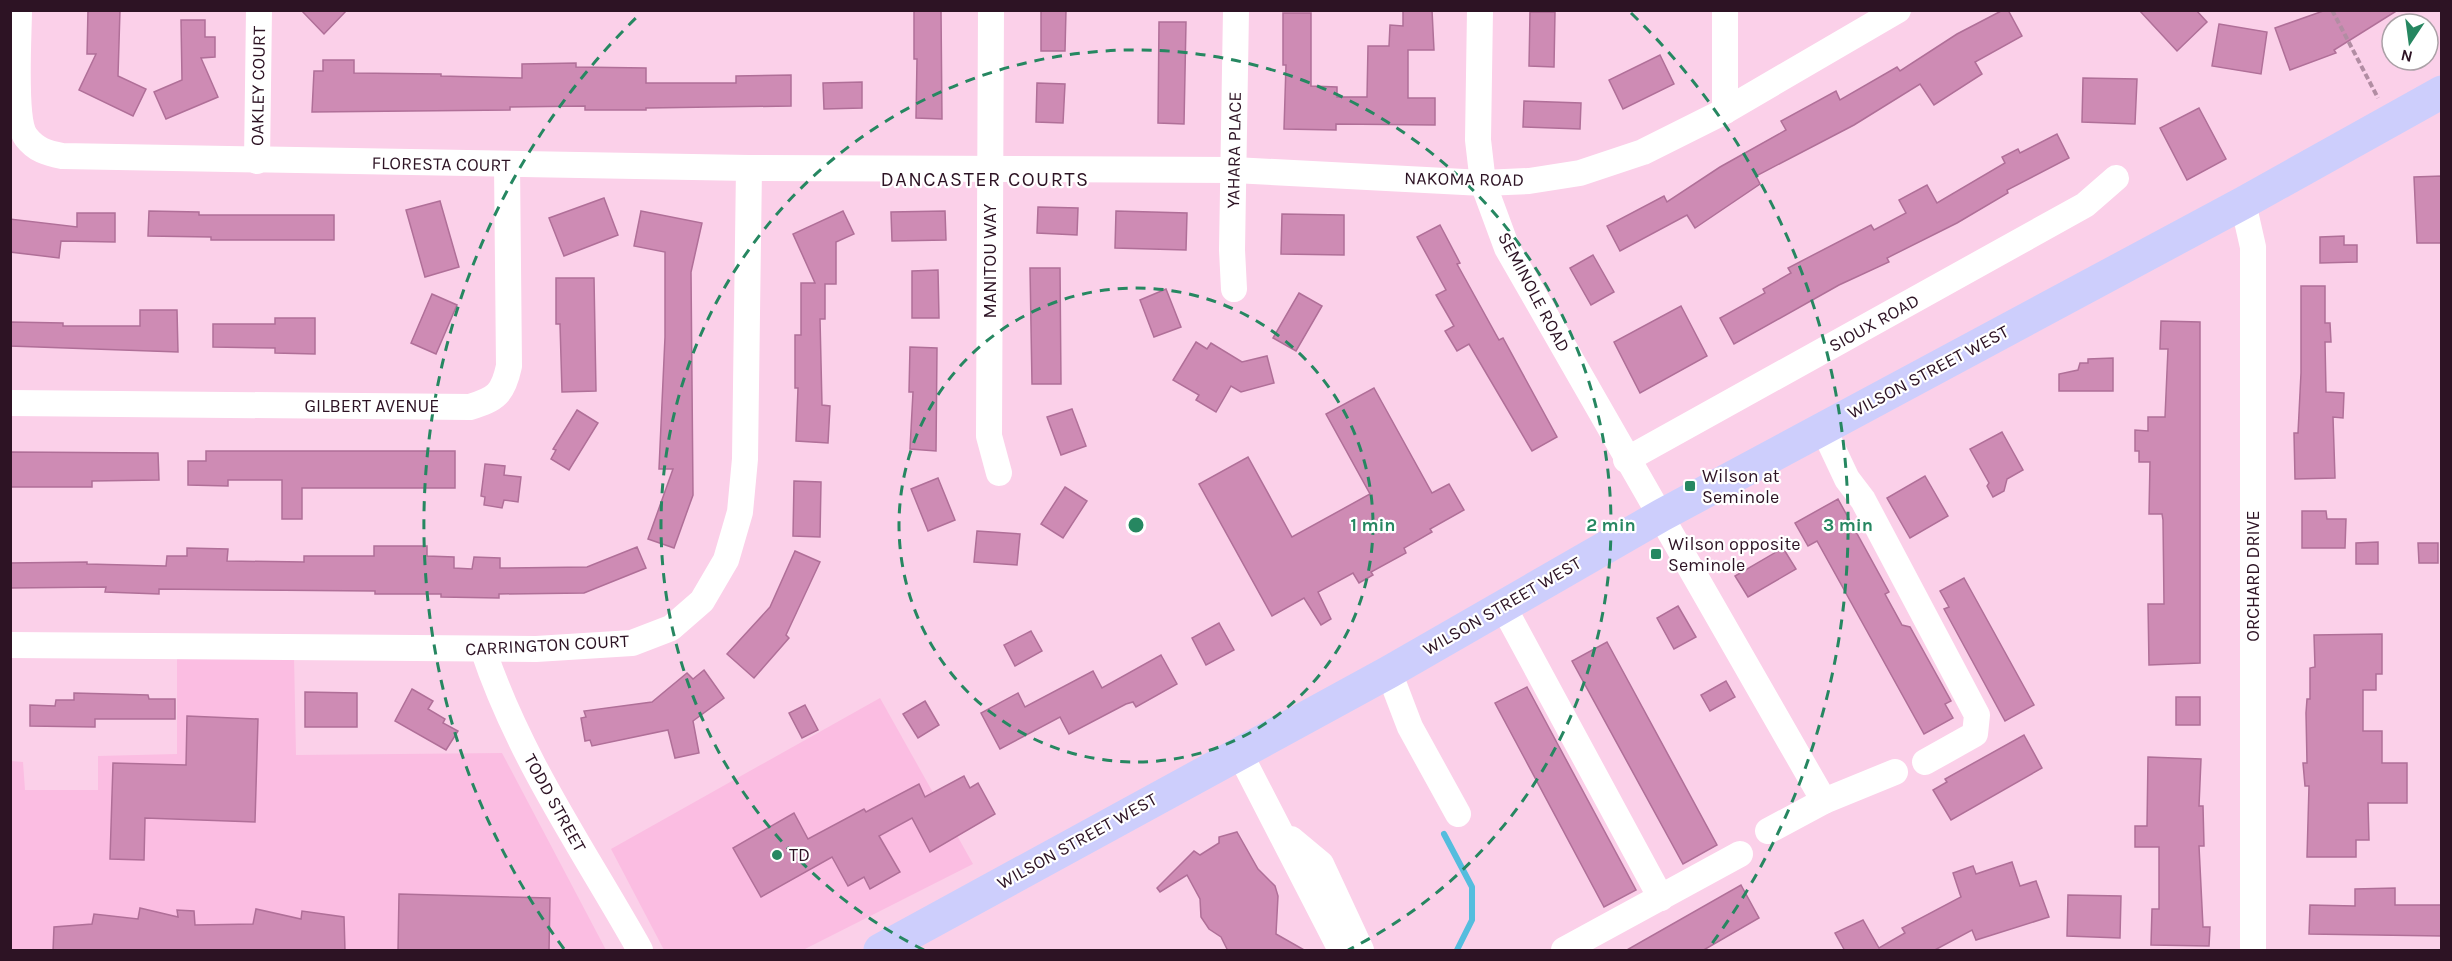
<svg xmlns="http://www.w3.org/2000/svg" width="2452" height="961" viewBox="0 0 2452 961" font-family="Karla,sans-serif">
<rect width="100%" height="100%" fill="#fbd0e9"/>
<g fill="#fbbde2">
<path d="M 177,656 L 294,656 L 296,755 L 502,753 L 606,950 L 11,950 L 11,761 L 23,762 L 25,790 L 98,790 L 98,756 L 177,754 Z"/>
<path d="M 880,698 L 973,864 L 803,950 L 664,950 L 611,849 Z"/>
</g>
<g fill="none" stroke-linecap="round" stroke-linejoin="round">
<path stroke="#55bdde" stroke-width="6" d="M 1444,834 L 1472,887 L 1472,920 L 1457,950"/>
</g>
<g fill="#ce8bb4" stroke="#b06f98" stroke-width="1.5">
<path d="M 88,10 L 120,10 L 118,76 L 146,89 L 133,116 L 79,90 L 96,54 L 87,54 Z"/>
<path d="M 301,10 L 347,10 L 324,34 Z"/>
<path d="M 914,10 L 941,10 L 942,119 L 916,118 L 917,59 L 914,59 Z"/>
<path d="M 1041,10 L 1066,10 L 1065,51 L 1041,51 Z"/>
<path d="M 1403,10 L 1432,10 L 1434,50 L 1408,50 L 1408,98 L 1435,98 L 1435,125 L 1336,124 L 1336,130 L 1284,129 L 1286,65 L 1283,65 L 1283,13 L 1311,13 L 1311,86 L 1337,87 L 1337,97 L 1367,97 L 1368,46 L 1389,46 L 1390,25 L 1403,26 Z"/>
<path d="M 2003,10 L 2008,10 L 2022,36 L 1975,62 L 1982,74 L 1934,105 L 1920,84 L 1854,125 L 1756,176 L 1760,184 L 1695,228 L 1687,215 L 1620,251 L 1607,226 L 1664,196 L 1667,202 L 1720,167 L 1786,130 L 1781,121 L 1836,91 L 1840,100 L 1897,67 L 1900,71 L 1957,34 Z"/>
<path d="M 2139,10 L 2196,10 L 2207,22 L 2177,51 Z"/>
<path d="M 2326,10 L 2398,10 L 2334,50 L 2336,53 L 2290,70 L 2275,28 Z"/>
<path d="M 1530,12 L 1555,12 L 1554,67 L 1529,66 Z"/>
<path d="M 181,20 L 205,20 L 205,37 L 215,37 L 215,57 L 201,58 L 218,97 L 166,119 L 154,92 L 182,80 Z"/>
<path d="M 1159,22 L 1186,22 L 1184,124 L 1158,123 Z"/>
<path d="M 2219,24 L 2267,32 L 2261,74 L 2212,66 Z"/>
<path d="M 1660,55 L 1674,84 L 1623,109 L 1609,80 Z"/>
<path d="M 323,60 L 354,60 L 354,73 L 441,74 L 441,76 L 522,78 L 522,64 L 576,63 L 576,67 L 646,68 L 646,83 L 736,83 L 736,76 L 791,75 L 791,106 L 646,108 L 646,110 L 585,110 L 585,106 L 510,107 L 510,110 L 312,112 L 314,71 L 323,71 Z"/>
<path d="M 2083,78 L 2137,79 L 2135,124 L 2082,122 Z"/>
<path d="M 862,82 L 862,108 L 824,109 L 823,83 Z"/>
<path d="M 1037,83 L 1065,84 L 1063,123 L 1036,122 Z"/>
<path d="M 1524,101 L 1581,103 L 1580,129 L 1523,127 Z"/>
<path d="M 2199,108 L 2226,159 L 2187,180 L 2160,128 Z"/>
<path d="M 2057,134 L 2069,158 L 2007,190 L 2008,193 L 1957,223 L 1887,258 L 1889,262 L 1839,285 L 1734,344 L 1720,318 L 1765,293 L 1763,289 L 1791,273 L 1788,268 L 1871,225 L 1874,230 L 1906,213 L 1899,200 L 1927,185 L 1937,203 L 2005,163 L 2002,157 L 2018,149 L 2020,153 Z"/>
<path d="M 2442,176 L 2442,243 L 2417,243 L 2414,177 Z"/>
<path d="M 604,198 L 618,235 L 564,256 L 549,218 Z"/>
<path d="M 440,201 L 459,267 L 425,277 L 406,210 Z"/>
<path d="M 1038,207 L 1078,208 L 1077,235 L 1037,233 Z"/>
<path d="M 149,211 L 199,212 L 199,215 L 334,215 L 334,240 L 211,240 L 211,237 L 148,236 Z"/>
<path d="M 641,211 L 702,223 L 691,272 L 693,495 L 674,548 L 648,539 L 673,469 L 659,469 L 665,337 L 665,252 L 634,246 Z"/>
<path d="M 843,211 L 854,234 L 836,242 L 836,284 L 825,284 L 825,319 L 820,319 L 822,405 L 830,406 L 828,443 L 796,441 L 798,388 L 795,388 L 795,335 L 801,335 L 801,283 L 815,283 L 793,234 Z"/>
<path d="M 945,211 L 946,240 L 892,241 L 891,212 Z"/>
<path d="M 1116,211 L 1187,213 L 1186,250 L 1115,248 Z"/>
<path d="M 77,213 L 115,213 L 115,242 L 61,241 L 59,258 L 10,252 L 10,219 L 77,227 Z"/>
<path d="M 1282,214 L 1344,215 L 1344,255 L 1281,254 Z"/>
<path d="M 1440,225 L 1460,263 L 1457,264 L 1499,340 L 1503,338 L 1557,437 L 1532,451 L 1469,344 L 1457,351 L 1445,331 L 1454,326 L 1436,295 L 1446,290 L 1417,237 Z"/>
<path d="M 2344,236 L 2344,245 L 2357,245 L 2357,262 L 2320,263 L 2320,237 Z"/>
<path d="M 1593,255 L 1614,292 L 1591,305 L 1570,268 Z"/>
<path d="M 1030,268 L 1060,268 L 1061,384 L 1032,384 Z"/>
<path d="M 938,270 L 939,318 L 912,318 L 912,271 Z"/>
<path d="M 556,278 L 594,278 L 596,391 L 562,392 L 560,324 L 556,324 Z"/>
<path d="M 2301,286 L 2325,286 L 2325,323 L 2330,323 L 2331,342 L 2325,342 L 2326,392 L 2344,393 L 2343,418 L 2333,417 L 2335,478 L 2295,479 L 2294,433 L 2298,433 L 2301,373 Z"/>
<path d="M 1166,289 L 1181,327 L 1154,337 L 1140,300 Z"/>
<path d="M 1299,293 L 1322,306 L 1296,351 L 1273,338 Z"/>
<path d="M 432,294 L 457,305 L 436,354 L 411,343 Z"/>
<path d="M 1681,306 L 1707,356 L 1640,393 L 1614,342 Z"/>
<path d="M 140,310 L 177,310 L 178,352 L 10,346 L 10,322 L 63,323 L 63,326 L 140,326 Z"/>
<path d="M 275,318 L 315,318 L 315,354 L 275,353 L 275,348 L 213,347 L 213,324 L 275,324 Z"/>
<path d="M 2161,321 L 2200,322 L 2200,663 L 2149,665 L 2148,604 L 2164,604 L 2163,520 L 2162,514 L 2149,514 L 2150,462 L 2139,462 L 2139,451 L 2135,451 L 2135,430 L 2148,431 L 2148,417 L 2165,417 L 2168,349 L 2160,349 Z"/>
<path d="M 1196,342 L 1207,349 L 1211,343 L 1242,362 L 1267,356 L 1274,383 L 1241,392 L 1231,386 L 1216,412 L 1196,400 L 1199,395 L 1173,380 Z"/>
<path d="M 910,347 L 937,348 L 936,451 L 910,449 L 913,392 L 909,392 Z"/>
<path d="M 2113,358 L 2113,391 L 2059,391 L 2059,374 L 2078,370 L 2080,363 L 2088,363 L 2088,359 Z"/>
<path d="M 1374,388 L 1432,493 L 1449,484 L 1464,510 L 1430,529 L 1432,532 L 1404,548 L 1406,553 L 1371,572 L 1373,575 L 1359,583 L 1353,573 L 1318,592 L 1331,619 L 1321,625 L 1304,598 L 1272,616 L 1199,484 L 1248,457 L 1292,537 L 1370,494 L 1326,414 Z"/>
<path d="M 1072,409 L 1086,446 L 1061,455 L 1047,417 Z"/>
<path d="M 577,410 L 598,423 L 569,470 L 551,459 L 556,450 L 553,449 Z"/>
<path d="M 2002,432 L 2023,470 L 2007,479 L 2004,491 L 1993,497 L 1987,486 L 1989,483 L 1970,449 Z"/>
<path d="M 206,451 L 455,451 L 455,488 L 302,488 L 302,519 L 282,519 L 282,480 L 228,480 L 228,486 L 188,485 L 188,461 L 206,461 Z"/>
<path d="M 10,452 L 158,453 L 159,480 L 92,481 L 92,487 L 10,487 Z"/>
<path d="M 485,464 L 505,466 L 504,475 L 521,477 L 518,502 L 504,500 L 502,508 L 484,505 L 485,497 L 481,496 Z"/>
<path d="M 1925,476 L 1948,516 L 1910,538 L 1887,498 Z"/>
<path d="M 938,478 L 955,520 L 928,531 L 911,489 Z"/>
<path d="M 794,481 L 821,482 L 820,537 L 793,536 Z"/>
<path d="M 1065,487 L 1087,501 L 1063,538 L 1041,524 Z"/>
<path d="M 1838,499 L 1889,592 L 1885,594 L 1902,625 L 1910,627 L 1951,701 L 1945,704 L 1953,718 L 1924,734 L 1817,541 L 1808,546 L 1795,523 Z"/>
<path d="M 2302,511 L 2326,511 L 2327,519 L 2346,519 L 2345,548 L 2302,548 Z"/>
<path d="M 977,531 L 1020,534 L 1017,565 L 974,562 Z"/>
<path d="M 2378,542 L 2378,564 L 2356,564 L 2356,543 Z"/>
<path d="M 2418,543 L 2438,543 L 2438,563 L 2419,563 Z"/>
<path d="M 374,546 L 427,546 L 427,556 L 454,557 L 454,568 L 472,569 L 474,557 L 500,558 L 500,568 L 587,567 L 637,547 L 646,568 L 584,593 L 499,594 L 499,598 L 441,597 L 441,594 L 375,594 L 375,591 L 159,589 L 159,594 L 105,592 L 106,587 L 10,588 L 10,563 L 87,562 L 87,564 L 166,566 L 167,556 L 187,556 L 187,548 L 228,549 L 227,561 L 304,562 L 304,556 L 374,556 Z"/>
<path d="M 1783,548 L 1796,569 L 1748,597 L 1735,576 Z"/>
<path d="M 795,551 L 820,562 L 786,635 L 789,638 L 754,678 L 727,654 L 770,607 Z"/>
<path d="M 1964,578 L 2034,705 L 2005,721 L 1944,609 L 1949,607 L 1940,591 Z"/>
<path d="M 1678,606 L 1696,637 L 1674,649 L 1657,618 Z"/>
<path d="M 1219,623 L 1234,650 L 1206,665 L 1192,638 Z"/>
<path d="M 1031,631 L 1042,651 L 1015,666 L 1004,645 Z"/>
<path d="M 2382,634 L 2382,674 L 2376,674 L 2376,690 L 2363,690 L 2363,731 L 2382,731 L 2382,763 L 2407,763 L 2407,803 L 2368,803 L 2369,840 L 2356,840 L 2356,857 L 2307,857 L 2309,786 L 2305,786 L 2303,763 L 2307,763 L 2306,713 L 2307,699 L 2310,699 L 2310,668 L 2315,667 L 2314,635 Z"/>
<path d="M 1607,642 L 1717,845 L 1683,864 L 1572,661 Z"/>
<path d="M 1161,655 L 1177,684 L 1136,707 L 1133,702 L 1126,704 L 1069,734 L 1060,717 L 1000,749 L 981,713 L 1018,693 L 1025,707 L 1093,671 L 1102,688 Z"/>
<path d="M 704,670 L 724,698 L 693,721 L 699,753 L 675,758 L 668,730 L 592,746 L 590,740 L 585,741 L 581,718 L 586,717 L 584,711 L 652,702 L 687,673 L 693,679 Z"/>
<path d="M 1726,681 L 1735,697 L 1710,711 L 1701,695 Z"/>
<path d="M 1527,687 L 1636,890 L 1604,907 L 1495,703 Z"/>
<path d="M 412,689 L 433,701 L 428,709 L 445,719 L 443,723 L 458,731 L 446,750 L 395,721 Z"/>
<path d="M 305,692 L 357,693 L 357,727 L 305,727 Z"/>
<path d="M 74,693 L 148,695 L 149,699 L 175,699 L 175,719 L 95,719 L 95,727 L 30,726 L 30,705 L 55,706 L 56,700 L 74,700 Z"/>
<rect x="2176" y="697" width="24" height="28"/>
<path d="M 925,701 L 939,725 L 918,738 L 903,714 Z"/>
<path d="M 805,705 L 818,730 L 802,738 L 789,713 Z"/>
<path d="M 187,716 L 258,719 L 255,822 L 145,818 L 144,860 L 110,859 L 113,763 L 186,765 Z"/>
<path d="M 2024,735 L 2042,768 L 1951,820 L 1933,790 L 1947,782 L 1945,779 Z"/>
<path d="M 2148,757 L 2201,759 L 2199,806 L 2203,806 L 2204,846 L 2199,846 L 2203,927 L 2210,927 L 2209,946 L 2151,945 L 2152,909 L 2159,909 L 2159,847 L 2135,847 L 2135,826 L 2147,826 Z"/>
<path d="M 964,776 L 970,788 L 978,783 L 995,814 L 930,852 L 912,818 L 879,836 L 900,872 L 870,889 L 864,877 L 848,886 L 832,857 L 761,897 L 733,848 L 794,813 L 808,839 L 864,809 L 866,812 L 919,784 L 925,797 Z"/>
<path d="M 1237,832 L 1258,869 L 1275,886 L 1278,896 L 1276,934 L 1306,951 L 1228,951 L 1221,937 L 1209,929 L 1201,917 L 1200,899 L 1187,875 L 1160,892 L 1157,888 L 1194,851 L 1200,855 L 1219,843 L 1219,837 Z"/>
<path d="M 2012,862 L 2020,886 L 2036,881 L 2049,917 L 1976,940 L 1972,930 L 1933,951 L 1845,951 L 1835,933 L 1863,920 L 1879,948 L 1905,933 L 1902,928 L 1961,897 L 1953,873 L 1973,866 L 1976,874 Z"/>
<path d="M 1741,885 L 1759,918 L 1702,951 L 1625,951 Z"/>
<path d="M 2395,888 L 2395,905 L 2442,905 L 2442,936 L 2309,934 L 2310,905 L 2355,906 L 2355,889 Z"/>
<path d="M 399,894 L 550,898 L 549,951 L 398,951 Z"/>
<path d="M 2068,895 L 2121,896 L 2120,938 L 2067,936 Z"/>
<path d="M 140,908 L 178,917 L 177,910 L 194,911 L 195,925 L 253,924 L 256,909 L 301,919 L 302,911 L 344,917 L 345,951 L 53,951 L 54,927 L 92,924 L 94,914 L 138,919 Z"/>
</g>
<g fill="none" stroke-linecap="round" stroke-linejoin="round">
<path stroke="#b28da3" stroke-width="4" stroke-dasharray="6 3" stroke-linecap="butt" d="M 2332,10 L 2378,98"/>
<g stroke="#fff" stroke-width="26">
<path d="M 19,10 C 19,36 13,120 26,137 C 36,150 47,153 62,156 L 749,168 L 1234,170 L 1483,183 L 1529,181 L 1580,173 L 1643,152 L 1725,111 L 1898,10"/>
<path d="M 991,10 L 989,436 L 999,473"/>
<path d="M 1480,10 L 1478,140 L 1483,183 L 1507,248 L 1824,801 L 1895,772"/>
<path d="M 1725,10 L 1725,111"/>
<path d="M 257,161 L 259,10"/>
<path d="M 2243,203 L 2253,247 L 2253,950"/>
<path d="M 1234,289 L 1232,250 L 1236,10"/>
<path d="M 10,403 L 470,407 C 496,399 503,394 509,366 L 507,165"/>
<path d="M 1823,428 L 1847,479 L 1863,500 L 1977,715 L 1975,734 L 1925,762"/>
<path d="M 1626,460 L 2085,205 L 2116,178"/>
<path d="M 1503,606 L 1661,898"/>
<path d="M 10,645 L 536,649 L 632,643 L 671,628 L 702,601 L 726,560 L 740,512 L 745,459 L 749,168"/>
<path d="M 483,649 C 519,758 585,852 640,950"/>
<path d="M 1389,672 L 1410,727 L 1458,814"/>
<path d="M 1239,752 L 1341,950"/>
<path d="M 1768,831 L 1824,801"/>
<path d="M 1291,839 L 1321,864 L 1361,950"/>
<path d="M 1564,950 L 1740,854"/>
</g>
<path stroke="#cdcefc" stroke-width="33" d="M 880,950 L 1389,672 L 1662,515 L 2243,203 L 2442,92"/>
</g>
<g fill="none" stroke="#268761" stroke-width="3" stroke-dasharray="10 8">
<circle cx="1136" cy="525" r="237"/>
<path d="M924 950A475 475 0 1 1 1348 950"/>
<path d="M564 949A712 712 0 0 1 641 13M1631 13A712 712 0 0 1 1708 949"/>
</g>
<g fill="#268761" stroke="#fff" stroke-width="2">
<rect x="1684" y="480" width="12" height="12" rx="3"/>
<rect x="1650" y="548" width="12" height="12" rx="3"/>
<circle cx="777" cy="855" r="6"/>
</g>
<g text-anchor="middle" stroke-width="4.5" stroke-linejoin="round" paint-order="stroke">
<g font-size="18" fill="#2d1324" stroke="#fff">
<text transform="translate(258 86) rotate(-89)" y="6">OAKLEY COURT</text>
<text transform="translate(1234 150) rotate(-89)" y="6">YAHARA PLACE</text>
<text transform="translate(441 164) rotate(1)" y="6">FLORESTA COURT</text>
<text transform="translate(1464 179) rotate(1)" y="6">NAKOMA ROAD</text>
<text transform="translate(990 261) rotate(-90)" y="6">MANITOU WAY</text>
<text transform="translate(1534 292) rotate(62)" y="6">SEMINOLE ROAD</text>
<text transform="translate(1874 323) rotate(-29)" y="6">SIOUX ROAD</text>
<text transform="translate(1928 372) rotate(-28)" y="6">WILSON STREET WEST</text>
<text x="372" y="412">GILBERT AVENUE</text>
<text transform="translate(2253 576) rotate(-90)" y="6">ORCHARD DRIVE</text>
<text transform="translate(1502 606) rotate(-30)" y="6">WILSON STREET WEST</text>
<text transform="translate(547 645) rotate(-3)" y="6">CARRINGTON COURT</text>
<text transform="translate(555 803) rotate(61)" y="6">TODD STREET</text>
<text transform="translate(1077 841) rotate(-29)" y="6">WILSON STREET WEST</text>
</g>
<g font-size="18" fill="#2d1324" stroke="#fff" text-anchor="start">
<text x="1702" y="482">Wilson at<tspan x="1702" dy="21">Seminole</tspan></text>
<text x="1668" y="550">Wilson opposite<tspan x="1668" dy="21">Seminole</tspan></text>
<text x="789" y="861">TD</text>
</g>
<g font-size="20" letter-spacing="1.5" fill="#2d1324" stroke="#fff">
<text x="985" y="186">DANCASTER COURTS</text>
</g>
</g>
<circle cx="1136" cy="525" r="9" fill="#268761" stroke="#fff" stroke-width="3"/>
<g font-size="18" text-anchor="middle" font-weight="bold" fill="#268761" stroke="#fff" stroke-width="4.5" stroke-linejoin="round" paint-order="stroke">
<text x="1373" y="531">1 min</text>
<text x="1611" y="531">2 min</text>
<text x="1848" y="531">3 min</text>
</g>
<rect width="2452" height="961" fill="none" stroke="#2d1324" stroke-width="24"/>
<g transform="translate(2410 42) rotate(193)"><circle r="28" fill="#ffffff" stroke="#aba1a7" stroke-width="1.5"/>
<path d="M0-4.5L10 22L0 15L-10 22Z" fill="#268761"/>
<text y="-9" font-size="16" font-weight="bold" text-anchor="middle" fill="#2d1324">N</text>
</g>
</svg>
